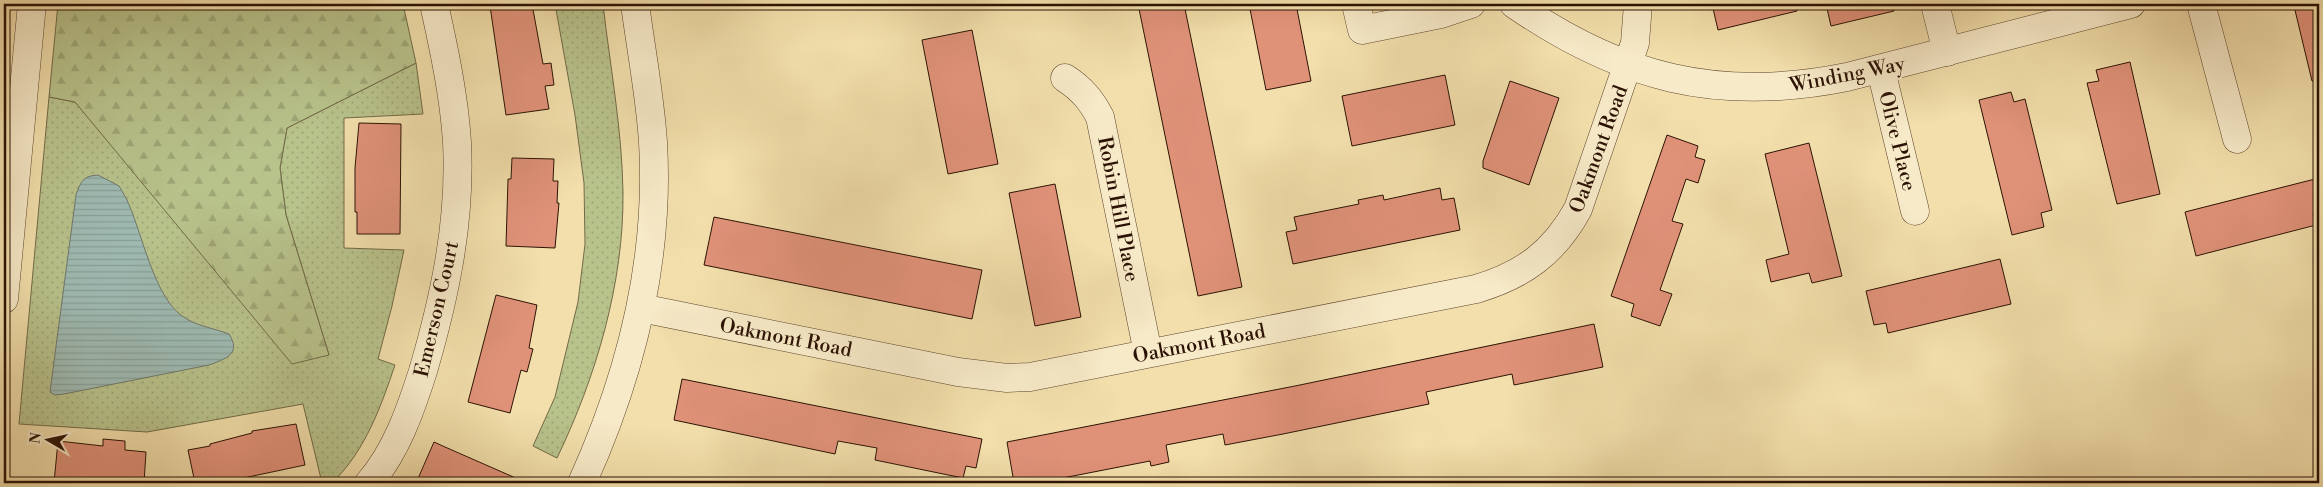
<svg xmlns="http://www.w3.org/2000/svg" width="2323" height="487" viewBox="0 0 2323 487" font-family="'Libre Bodoni',serif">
<defs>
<pattern id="grass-dots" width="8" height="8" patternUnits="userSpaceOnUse" patternTransform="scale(1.25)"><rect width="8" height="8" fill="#b8c28b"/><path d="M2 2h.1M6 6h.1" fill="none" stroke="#9ea676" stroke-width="1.8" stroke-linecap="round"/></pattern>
<pattern id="forest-firs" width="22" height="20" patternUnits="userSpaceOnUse" patternTransform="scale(1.25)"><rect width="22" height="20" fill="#b8c28b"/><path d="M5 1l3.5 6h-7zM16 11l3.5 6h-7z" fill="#9ea676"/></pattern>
<pattern id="water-rules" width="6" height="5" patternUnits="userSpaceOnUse" patternTransform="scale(1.25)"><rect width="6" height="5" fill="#9ebab2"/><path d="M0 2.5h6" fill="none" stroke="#889f97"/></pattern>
</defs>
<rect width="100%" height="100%" fill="#f2dfab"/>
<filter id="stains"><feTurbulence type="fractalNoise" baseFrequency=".004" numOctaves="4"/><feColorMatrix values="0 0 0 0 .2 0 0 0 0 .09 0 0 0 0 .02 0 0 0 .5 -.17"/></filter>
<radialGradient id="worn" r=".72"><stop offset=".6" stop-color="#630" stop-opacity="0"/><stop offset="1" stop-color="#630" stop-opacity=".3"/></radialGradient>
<g fill="url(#grass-dots)" stroke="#726a48">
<path d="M 555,4 L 603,4 C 610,66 622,129 623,192 C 624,283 596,377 557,458 L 533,446 L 555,397 L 578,302 L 585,244 L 584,183 L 575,115 Z"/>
<path d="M 416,63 L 423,114 L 344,118 L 344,248 L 404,250 L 392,306 L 378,359 L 395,365 C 381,406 366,449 334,481 L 331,483 L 322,483 L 303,404 L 147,432 L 19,424 L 49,97 L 75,102 L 329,355 L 286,215 L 280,168 L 287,128 Z"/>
</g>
<path fill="url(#forest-firs)" stroke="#726a48" d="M 58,4 L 403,4 L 416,63 L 287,128 L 280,168 L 286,215 L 329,355 L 292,364 L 75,102 L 49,97 Z"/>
<path fill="url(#water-rules)" stroke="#70776c" d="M 98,175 L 119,186 L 126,198 C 142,231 153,295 182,316 C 196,326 213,328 229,334 C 242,354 225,359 209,365 L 64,394 L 55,395 L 50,392 L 76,195 C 81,181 83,176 98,175 Z"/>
<g fill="#e09279" stroke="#2c1204">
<path d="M 503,4 L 532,4 L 543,64 L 551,63 L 554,85 L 545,86 L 549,109 L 506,115 L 490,6 Z"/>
<path d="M 1138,4 L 1184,4 L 1242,287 L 1198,296 Z"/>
<path d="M 1249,4 L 1296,4 L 1311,81 L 1266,90 Z"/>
<path d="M 1712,4 L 1796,4 L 1797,11 L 1718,30 Z"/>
<path d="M 1826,4 L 1893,4 L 1894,11 L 1831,26 Z"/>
<path d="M 2304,4 L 2319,4 L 2319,80 L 2312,81 L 2294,6 Z"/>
<path d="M 972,30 L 998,164 L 948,174 L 922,40 Z"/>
<path d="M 2130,62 L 2160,194 L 2117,204 L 2087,83 L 2099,81 L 2096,70 Z"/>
<path d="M 1445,75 L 1455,125 L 1352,146 L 1342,96 Z"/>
<path d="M 1510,81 L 1559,98 L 1529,185 L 1483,168 L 1483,161 Z"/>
<path d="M 2011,92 L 2014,102 L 2025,99 L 2052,210 L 2041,213 L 2044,227 L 2012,235 L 1979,100 Z"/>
<path d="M 359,123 L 401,124 L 400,234 L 357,234 L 357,212 L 355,212 L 355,168 Z"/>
<path d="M 1667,135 L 1698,146 L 1695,157 L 1705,160 L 1698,183 L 1686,179 L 1672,221 L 1683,224 L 1660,290 L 1672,294 L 1660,326 L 1631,316 L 1634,304 L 1611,296 Z"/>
<path d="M 1809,143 L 1842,276 L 1812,283 L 1809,273 L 1771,282 L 1766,260 L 1789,254 L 1765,154 Z"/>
<path d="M 512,158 L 554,159 L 553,181 L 558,181 L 557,203 L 559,203 L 555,248 L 506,246 L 508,179 L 511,179 Z"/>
<path d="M 2319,178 L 2319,212 L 2313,214 L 2316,225 L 2196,256 L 2185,212 Z"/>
<path d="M 1055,184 L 1081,317 L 1035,326 L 1009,193 Z"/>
<path d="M 1440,188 L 1442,200 L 1454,198 L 1460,230 L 1293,264 L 1286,232 L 1297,230 L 1294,217 L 1359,204 L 1358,200 L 1383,195 L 1384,200 Z"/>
<path d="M 714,217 L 982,270 L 972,319 L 704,265 Z"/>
<path d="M 2000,259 L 2011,304 L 1888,333 L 1886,323 L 1874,325 L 1866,291 Z"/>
<path d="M 496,295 L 537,305 L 529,348 L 533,349 L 527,372 L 521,370 L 510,413 L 468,402 Z"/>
<path d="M 1594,324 L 1603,367 L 1514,385 L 1512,374 L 1426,392 L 1429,404 L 1283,434 L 1225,445 L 1223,434 L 1166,445 L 1169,462 L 1151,466 L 1150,461 L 1037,483 L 1014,483 L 1007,442 L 1295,386 Z"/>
<path d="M 682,379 L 982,439 L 976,468 L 966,466 L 963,478 L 875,460 L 877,448 L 838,441 L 835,454 L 674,420 Z"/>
<path d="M 296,424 L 305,465 L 220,483 L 195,483 L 188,450 L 210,446 L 210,444 L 252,433 L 252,431 Z"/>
<path d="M 103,439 L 125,441 L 125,450 L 146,452 L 144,483 L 54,483 L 58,441 L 103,446 Z"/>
<path d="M 434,442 L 445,447 L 527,483 L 416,483 Z"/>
</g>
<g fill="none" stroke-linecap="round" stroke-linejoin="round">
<g stroke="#5e452e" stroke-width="29">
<g id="minor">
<path d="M 1356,4 L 1362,30 L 1441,14 L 1471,4"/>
<path d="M 1514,4 C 1621,78 1718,103 1847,77 L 2131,4"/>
<path d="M 1935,4 L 1947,52"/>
<path d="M 2201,4 L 2237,139"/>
<path d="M 1881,70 L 1915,211"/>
<path d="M 1065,78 C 1082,89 1091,100 1100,117 L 1148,353"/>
<path d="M 4,299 L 32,4"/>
<path d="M 641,308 L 958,372 L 1007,378 L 1030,377 L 1476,289 C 1523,275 1554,253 1578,209 L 1635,43 L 1638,4"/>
<path d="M 369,483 C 396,452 411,409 423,371 C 445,296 461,221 457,142 C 454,96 444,49 434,4"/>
<path d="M 582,483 C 630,377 660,260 653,142 C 650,96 641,50 635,4"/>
</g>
</g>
<use href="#minor" stroke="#f7eac8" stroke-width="28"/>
</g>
<g text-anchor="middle" stroke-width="4.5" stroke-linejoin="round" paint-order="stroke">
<g font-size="20" fill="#2c1204" stroke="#f7eac8">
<text transform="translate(1847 74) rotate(-11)" y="7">Winding Way</text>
<text transform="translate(1898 141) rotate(76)" y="7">Olive Place</text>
<text transform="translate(1598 149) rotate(-70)" y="7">Oakmont Road</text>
<text transform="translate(1119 209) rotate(79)" y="7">Robin Hill Place</text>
<text transform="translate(436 309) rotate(-77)" y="7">Emerson Court</text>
<text transform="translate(786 337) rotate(11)" y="7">Oakmont Road</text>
<text transform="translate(1199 343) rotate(-11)" y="7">Oakmont Road</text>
</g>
</g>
<rect width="2323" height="487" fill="none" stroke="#f2dfab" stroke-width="20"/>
<rect x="5" y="5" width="2313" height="477" fill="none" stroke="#2c1204" stroke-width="2.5"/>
<rect x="10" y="10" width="2303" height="467" fill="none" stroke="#2c1204"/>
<g transform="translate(48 440) rotate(279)" stroke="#f7eac8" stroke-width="4" paint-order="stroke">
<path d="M0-4L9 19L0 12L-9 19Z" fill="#2c1204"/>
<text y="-8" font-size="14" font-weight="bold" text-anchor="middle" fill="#2c1204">N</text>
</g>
<rect width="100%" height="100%" filter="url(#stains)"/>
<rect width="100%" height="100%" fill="url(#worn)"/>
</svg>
